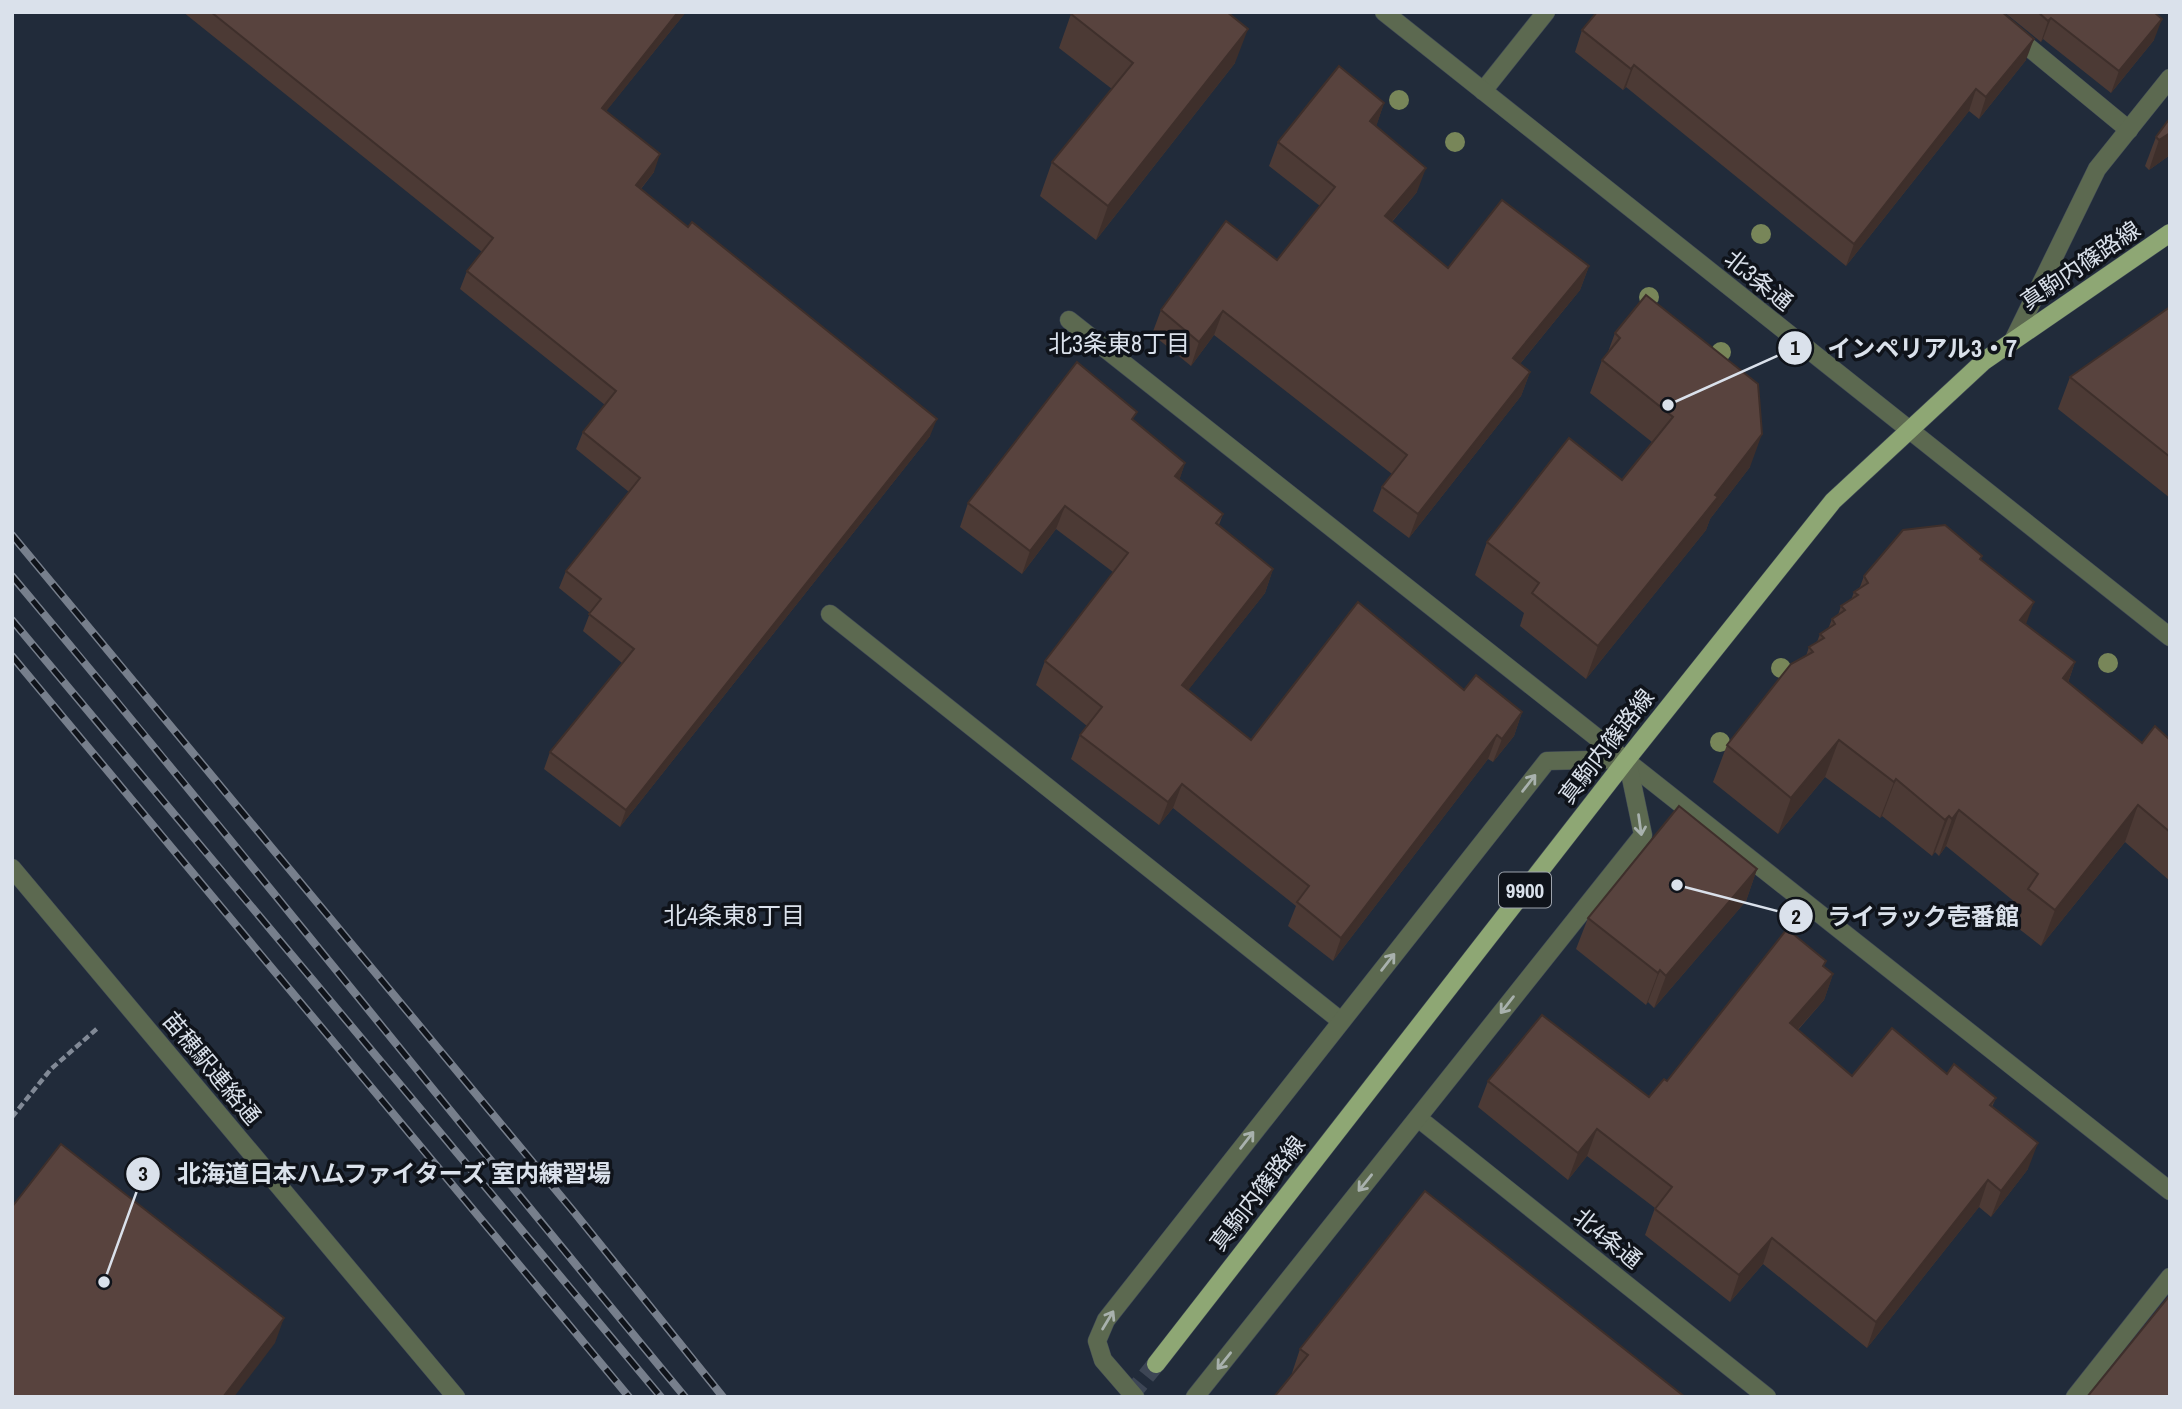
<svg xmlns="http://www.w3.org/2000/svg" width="2182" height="1409" font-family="'Archivo Narrow','Noto Sans JP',sans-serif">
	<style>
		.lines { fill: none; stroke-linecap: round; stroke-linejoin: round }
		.primary-tunnel { stroke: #3d4655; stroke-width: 18; stroke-dasharray: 18 9; stroke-linecap: butt }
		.minor-casing { stroke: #3f4856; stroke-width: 19 }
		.tertiary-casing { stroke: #3f4856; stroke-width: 19 }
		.primary-casing { stroke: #3f4856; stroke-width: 19 }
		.path { stroke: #818996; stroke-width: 4.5; stroke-dasharray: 7 3.5; stroke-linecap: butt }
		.minor { stroke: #5c6950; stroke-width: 18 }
		.tertiary { stroke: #5c6950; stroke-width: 18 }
		.primary { stroke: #8ea774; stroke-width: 18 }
		.rail-casing { stroke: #777f8c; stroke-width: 8 }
		.rail { stroke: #0f131a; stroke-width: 5; stroke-dasharray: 16; stroke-linecap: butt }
		.tree { fill: #788659 }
		.wall { fill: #4c3a35 }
		.shaded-wall { fill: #3e2f2b }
		.building { fill: #58433e; stroke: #3e2f2b; stroke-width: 2 }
		.oneway { stroke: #a8b1ad }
		.labels { text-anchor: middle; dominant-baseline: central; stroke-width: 7; stroke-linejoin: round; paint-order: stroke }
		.shield { fill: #0f131a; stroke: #9da3ac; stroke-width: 2 }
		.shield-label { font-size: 21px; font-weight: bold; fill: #dae1eb }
		.street-label { font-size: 23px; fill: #dae1eb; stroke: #0f131a }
		.neighbourhood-label { font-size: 24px; fill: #dae1eb; stroke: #0f131a }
		.leader { fill: none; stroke: #dae1eb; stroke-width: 2.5 }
		.callout-dot { fill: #dae1eb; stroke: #0f131a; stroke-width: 2.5 }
		.mark-label { font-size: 21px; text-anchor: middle; font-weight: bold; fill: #111 }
		.callout-label { font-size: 24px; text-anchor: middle; font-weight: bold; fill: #dae1eb; stroke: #0f131a; stroke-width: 7; stroke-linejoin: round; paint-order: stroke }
	</style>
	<rect width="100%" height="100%" fill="#212b3a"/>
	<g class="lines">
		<polyline class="primary-tunnel" points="1129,1397 1156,1364"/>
		<defs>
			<g id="minor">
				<polyline points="1986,12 2129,130"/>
				<polyline points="1483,91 1546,12"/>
				<polyline points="1069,320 2170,1191"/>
				<polyline points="2013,341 2097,169 2170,78"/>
				<polyline points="830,614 1341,1021"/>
				<polyline points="1418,1118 1767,1397"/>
				<polyline points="1135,1397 1103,1360 1097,1341 1106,1320 1547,761 1627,759"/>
				<polyline points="1195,1397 1643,835 1627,759"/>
				<polyline points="2075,1397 2170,1277"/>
			</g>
			<g id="tertiary">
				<polyline points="1384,12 2170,637"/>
				<polyline points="12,868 456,1397"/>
			</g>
			<polyline id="primary" points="1156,1364 1627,759 1833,501 1984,361 2170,233"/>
		</defs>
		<use href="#minor" class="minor-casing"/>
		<use href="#tertiary" class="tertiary-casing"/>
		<use href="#primary" class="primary-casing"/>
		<polyline class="path" points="12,1117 51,1069 99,1027"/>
		<use href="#minor" class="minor"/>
		<use href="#tertiary" class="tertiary"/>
		<use href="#primary" class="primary"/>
		<defs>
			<g id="rail">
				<polyline points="12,535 574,1212 723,1397"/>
				<path d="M 12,576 C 240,847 459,1125 685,1397"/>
				<polyline points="12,620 661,1397"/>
				<polyline points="12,656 629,1397"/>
			</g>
		</defs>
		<use href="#rail" class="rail-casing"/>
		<use href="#rail" class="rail"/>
	</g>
	<g class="tree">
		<circle cx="1399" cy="100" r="10"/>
		<circle cx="1455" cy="142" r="10"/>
		<circle cx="1761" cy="234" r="10"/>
		<circle cx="1649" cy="297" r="10"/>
		<circle cx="1721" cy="352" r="10"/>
		<circle cx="2108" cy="663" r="10"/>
		<circle cx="1781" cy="668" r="10"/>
		<circle cx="1720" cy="742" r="10"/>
	</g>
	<g class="wall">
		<polygon points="183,12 686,12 606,111 654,172 641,189 930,436 620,827 544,769 550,752 622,663 583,631 590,613 559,588 566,571 629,492 576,449 583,432 605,405 460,289 467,271 482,252"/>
		<polygon points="2004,12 2154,12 2154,40 2111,93 2043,39 2041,42"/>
		<polygon points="1071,14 1235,63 1096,240 1040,196 1052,162 1112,89 1059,48"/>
		<polygon points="1582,30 2026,60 1979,119 1969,111 1846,266 1626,87 1623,90 1575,52"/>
		<polygon points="1384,103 1376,126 1417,192 1392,222 1448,268 1589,266 1580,290 1520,364 1530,372 1521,396 1409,538 1373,511 1382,487 1392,474 1214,335 1191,366 1152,334 1161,310 1277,260 1320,206 1269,166 1278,142"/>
		<polygon points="2170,118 2170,155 2149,170 2145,166 2156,137"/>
		<polygon points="2170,307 2170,498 2058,409 2070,377"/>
		<polygon points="1615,333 1750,467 1710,519 1706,530 1586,679 1520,626 1524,613 1475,575 1487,542 1622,480 1652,442 1590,393 1602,360 1608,352"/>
		<polygon points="1134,421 1185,463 1179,480 1223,514 1219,525 1273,569 1265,593 1188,690 1251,740 1464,690 1522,712 1514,736 1493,762 1488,759 1333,961 1288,926 1296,906 1173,808 1159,825 1071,759 1080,735 1087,726 1036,685 1045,661 1113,572 1056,529 1022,574 960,527 968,503"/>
		<polygon points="1981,560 2026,625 2075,662 2068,683 2142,743 2170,740 2170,881 2125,842 2041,946 2014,925 2021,907 1946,846 1939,856 1935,852 1932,856 1882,816 1880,818 1825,777 1778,834 1713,782 1727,745 1806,656 1809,647 1817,642 1820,634 1828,629 1832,619 1838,615 1841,606 1851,600 1854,592 1860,587 1864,576"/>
		<polygon points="1757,869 1746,901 1654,1008 1648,1002 1646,1005 1576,949 1588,918"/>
		<polygon points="1824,966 1833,974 1824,1000 1798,1030 1852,1076 1947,1074 1996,1098 1992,1107 2028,1169 1991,1217 1979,1207 1867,1348 1763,1264 1730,1302 1645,1235 1655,1208 1587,1156 1568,1180 1478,1107 1488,1081 1649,1097 1667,1081"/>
		<polygon points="1300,1349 1685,1397 1293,1374 1292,1373"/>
	</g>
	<g class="shaded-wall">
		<polygon points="678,12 686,12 595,125 602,108"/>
		<polygon points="2051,18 2043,39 2041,42 2048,21"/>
		<polygon points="2162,19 2154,40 2111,93 2119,71"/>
		<polygon points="1248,29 1235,63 1096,240 1108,206"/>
		<polygon points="2034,39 2026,60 1979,119 1986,97"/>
		<polygon points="1634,65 1626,87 1623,90 1631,69"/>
		<polygon points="1976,89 1969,111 1846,266 1854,244"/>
		<polygon points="1384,103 1376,127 1370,121"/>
		<polygon points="2170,133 2170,155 2149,170 2159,140"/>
		<polygon points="660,154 654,172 630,202 636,185"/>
		<polygon points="1426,168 1417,192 1376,240 1385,216"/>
		<polygon points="1589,266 1580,290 1505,382 1513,358"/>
		<polygon points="1223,311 1214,335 1191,366 1199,342"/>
		<polygon points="1530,372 1521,396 1409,538 1418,514"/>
		<polygon points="937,419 930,436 620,827 626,810"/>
		<polygon points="1762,434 1750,467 1710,519 1706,530 1586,679 1598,646"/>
		<polygon points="1185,463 1177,487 1175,476"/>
		<polygon points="1065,506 1056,529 1022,574 1030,551"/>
		<polygon points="1273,569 1265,593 1174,708 1182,685"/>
		<polygon points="2034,602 2021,638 2020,620"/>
		<polygon points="2075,662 2062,699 2063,678"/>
		<polygon points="1522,712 1514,736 1493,762 1502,739"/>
		<polygon points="1497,735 1488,759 1333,961 1341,938"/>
		<polygon points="1839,740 1825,777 1778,834 1791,798"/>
		<polygon points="1896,779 1882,816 1880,818 1894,782"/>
		<polygon points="1182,784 1173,808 1159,825 1168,802"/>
		<polygon points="2138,805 2125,842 2041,946 2055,910"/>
		<polygon points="1959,810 1946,846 1939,856 1952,819"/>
		<polygon points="1949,816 1935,852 1932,856 1945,820"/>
		<polygon points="1757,869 1746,901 1654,1008 1666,976"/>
		<polygon points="1660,970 1648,1002 1646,1005 1658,973"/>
		<polygon points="1833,974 1824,1000 1780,1049 1790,1023"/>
		<polygon points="1597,1129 1587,1156 1568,1180 1578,1153"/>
		<polygon points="2038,1143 2028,1169 1991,1217 2001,1191"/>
		<polygon points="1988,1180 1979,1207 1867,1348 1876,1322"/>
		<polygon points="1772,1238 1763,1264 1730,1302 1739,1275"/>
		<polygon points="284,1318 275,1343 234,1397 223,1397"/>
	</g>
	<g class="building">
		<polygon points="211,12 678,12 602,108 660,154 636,185 688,227 692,222 937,419 626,810 550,752 634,649 589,614 601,599 566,571 640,478 583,432 616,391 467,271 493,238"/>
		<polygon points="1072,12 1227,12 1248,29 1108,206 1052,162 1133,63 1071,14"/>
		<polygon points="1597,12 2002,12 2034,39 1986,97 1976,89 1854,244 1634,65 1631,69 1582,30"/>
		<polygon points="2038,12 2154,12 2162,19 2119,71 2051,18 2048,21"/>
		<polygon points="1339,66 1384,103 1370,121 1426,168 1385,216 1448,268 1502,200 1589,266 1513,358 1530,372 1418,514 1382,487 1407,455 1223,311 1199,342 1161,310 1226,221 1277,260 1335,187 1278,142"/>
		<polygon points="2170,118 2170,133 2159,140 2156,137"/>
		<polygon points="1646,295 1758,384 1762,434 1715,495 1718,497 1598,646 1532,593 1539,583 1487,542 1569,438 1622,480 1673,417 1602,360 1620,338 1615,333"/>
		<polygon points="2170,307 2170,457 2070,377"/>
		<polygon points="1077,362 1137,412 1132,419 1185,463 1175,476 1223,514 1216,523 1273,569 1182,685 1251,740 1358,602 1464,690 1476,675 1522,712 1502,739 1497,735 1341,938 1297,902 1309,886 1182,784 1168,802 1080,735 1102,707 1045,661 1128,553 1065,506 1030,551 968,503"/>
		<polygon points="1945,525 1982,556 1980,559 2034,602 2020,620 2075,662 2063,678 2142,743 2155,726 2170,740 2170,832 2138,805 2055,910 2028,889 2038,874 1959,810 1952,819 1949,816 1945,820 1896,779 1894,782 1839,740 1791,798 1727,745 1791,664 1813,652 1809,647 1824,638 1820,634 1835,624 1832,619 1845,610 1841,606 1858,595 1854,592 1868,583 1864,576 1903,530"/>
		<polygon points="1679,806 1757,869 1666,976 1660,970 1658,973 1588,918"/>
		<polygon points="1787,929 1826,961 1823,966 1833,974 1790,1023 1852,1076 1892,1028 1947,1074 1954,1064 1996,1098 1990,1105 2038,1143 2001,1191 1988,1180 1876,1322 1772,1238 1739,1275 1655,1209 1672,1187 1597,1129 1578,1153 1488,1081 1542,1015 1649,1097 1664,1079 1667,1081"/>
		<polygon points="61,1144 284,1318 223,1397 12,1397 12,1207"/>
		<polygon points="1425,1191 1685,1397 1274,1397 1308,1355 1300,1349"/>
		<polygon points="2170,1295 2170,1397 2087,1397"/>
	</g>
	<defs><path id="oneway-shaft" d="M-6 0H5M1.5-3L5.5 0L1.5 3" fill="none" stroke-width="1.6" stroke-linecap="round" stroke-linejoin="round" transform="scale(1.75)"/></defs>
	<g class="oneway">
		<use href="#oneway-shaft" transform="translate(1529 783) rotate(-52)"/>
		<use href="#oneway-shaft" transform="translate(1640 825) rotate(82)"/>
		<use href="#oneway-shaft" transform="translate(1388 962) rotate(-52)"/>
		<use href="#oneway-shaft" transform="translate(1507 1005) rotate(128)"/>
		<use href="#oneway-shaft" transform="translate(1247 1140) rotate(-52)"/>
		<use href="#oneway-shaft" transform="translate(1365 1183) rotate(129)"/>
		<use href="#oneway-shaft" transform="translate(1108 1320) rotate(-59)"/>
		<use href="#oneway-shaft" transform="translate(1224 1361) rotate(129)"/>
	</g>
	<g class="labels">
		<rect class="shield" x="1499" y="872.5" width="52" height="35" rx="5"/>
		<g class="shield-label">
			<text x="1525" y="890">9900</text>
		</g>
		<g class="street-label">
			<text transform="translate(2080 265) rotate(-34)">真駒内篠路線</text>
			<text transform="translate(1759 280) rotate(39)">北3条通</text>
			<text transform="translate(1606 746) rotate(-52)">真駒内篠路線</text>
			<text transform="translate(212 1068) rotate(50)">苗穂駅連絡通</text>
			<text transform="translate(1257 1193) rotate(-52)">真駒内篠路線</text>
			<text transform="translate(1608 1238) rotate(39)">北4条通</text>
		</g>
		<g class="neighbourhood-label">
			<text x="1119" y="343">北3条東8丁目</text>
			<text x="734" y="915">北4条東8丁目</text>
		</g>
	</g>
	<path class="leader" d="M1668 405L1795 348M1677 885L1796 916M104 1282L143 1174"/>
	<g class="callout-dot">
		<circle cx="1668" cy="405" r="7"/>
		<circle cx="1677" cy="885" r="7"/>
		<circle cx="104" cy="1282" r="7"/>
		<circle cx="1795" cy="348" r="18"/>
		<circle cx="1796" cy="916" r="18"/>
		<circle cx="143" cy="1174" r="18"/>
	</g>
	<g class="mark-label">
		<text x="1795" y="355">1</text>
		<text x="1796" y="924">2</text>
		<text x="143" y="1181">3</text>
	</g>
	<g class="callout-label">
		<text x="1922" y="357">インペリアル3・7</text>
		<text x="1923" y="925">ライラック壱番館</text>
		<text x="394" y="1182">北海道日本ハムファイターズ 室内練習場</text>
	</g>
	<rect width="2182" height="1409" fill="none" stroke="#dae1eb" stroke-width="28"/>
</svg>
